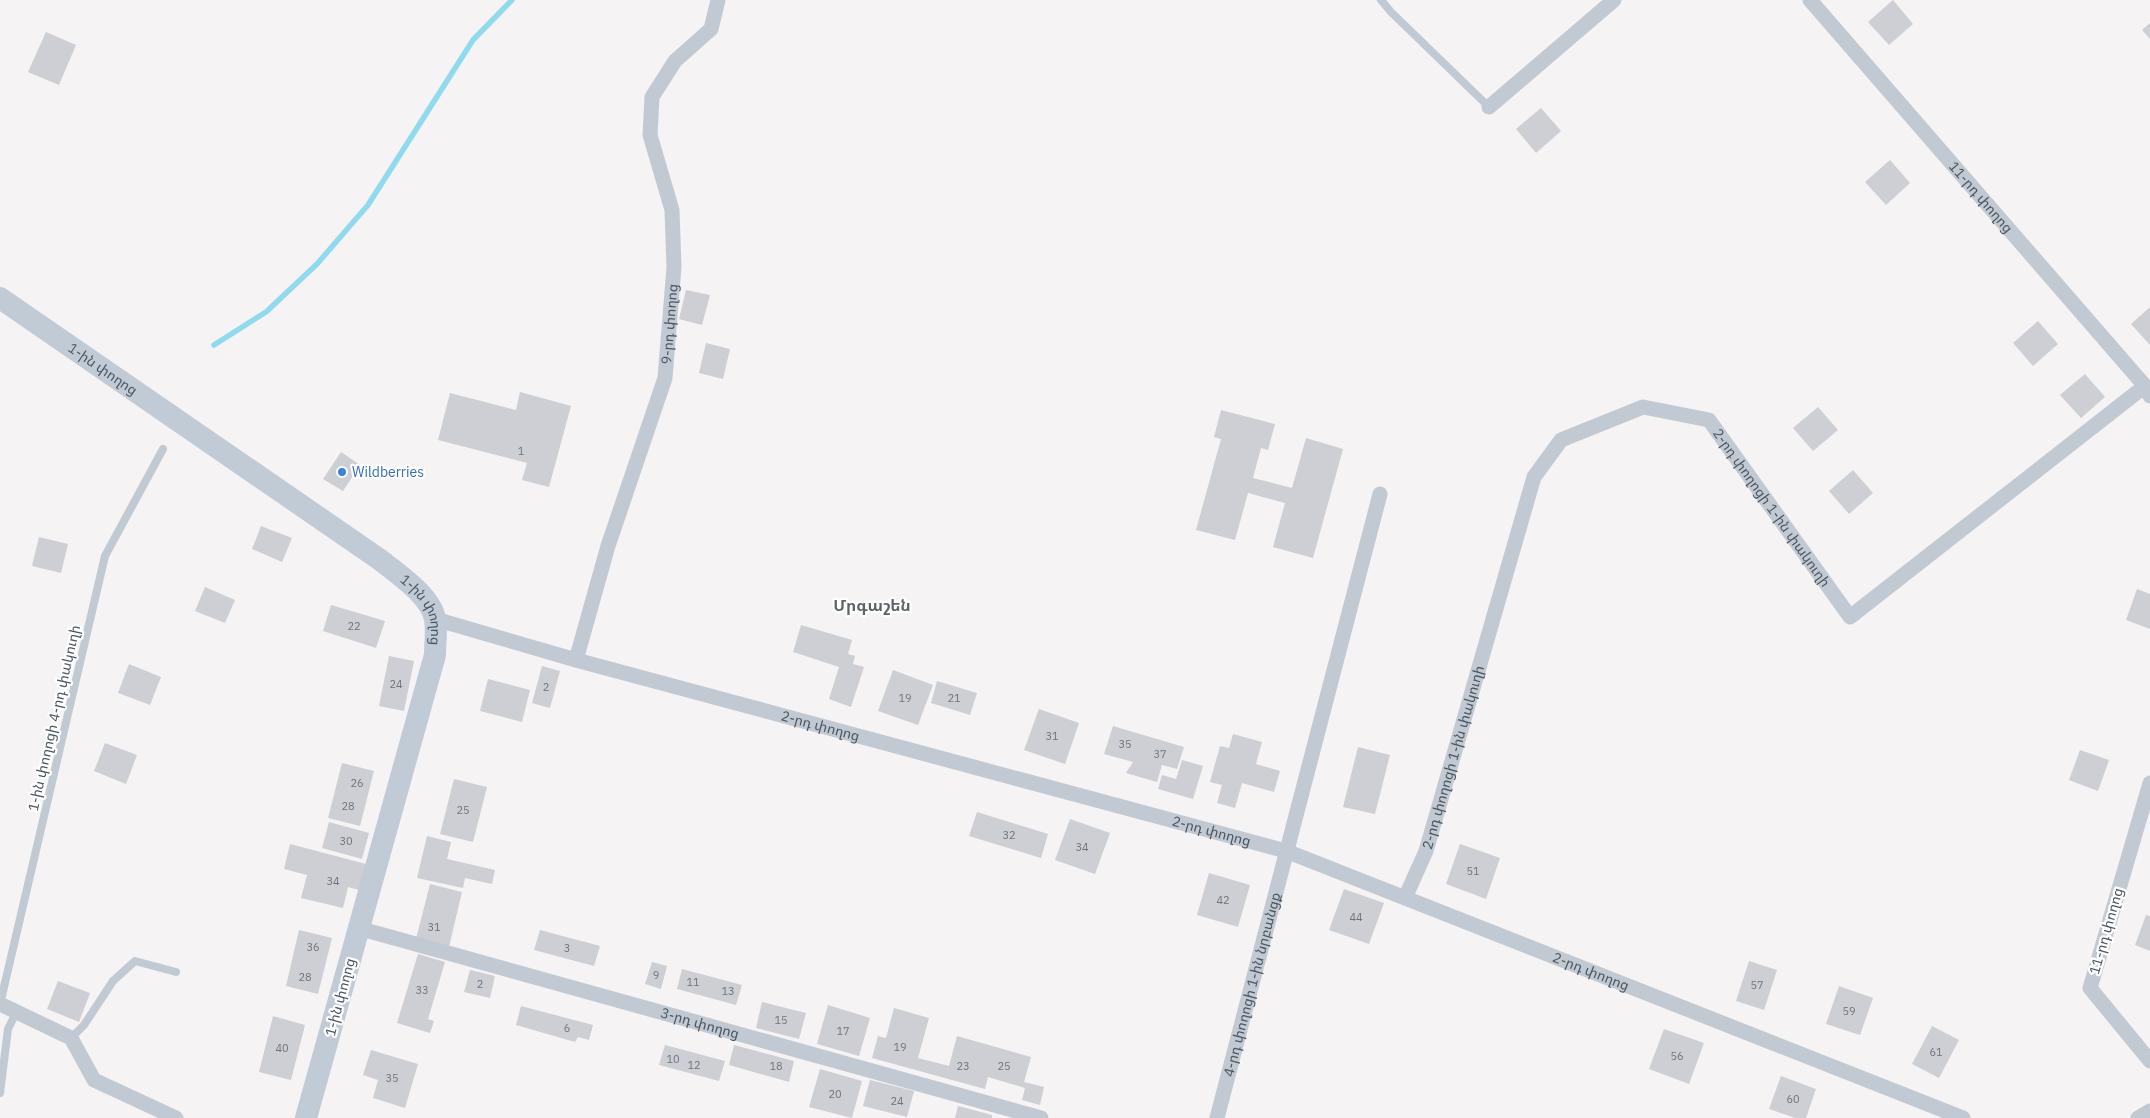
<svg xmlns="http://www.w3.org/2000/svg" width="2150" height="1118" font-family="'IBM Plex Sans','Noto Sans Armenian',sans-serif">
	<style>
		.lines { fill: none; stroke-linecap: round; stroke-linejoin: round }
		.stream { stroke: #90daee; stroke-width: 5.5 }
		.building { fill: #cdcfd5 }
		.lane { stroke: #c1cad2; stroke-width: 8 }
		.street { stroke: #c1cad2; stroke-width: 15 }
		.secondary { stroke: #c1cbd6; stroke-width: 22 }
		.shop-dot { fill: #3f7fe0; stroke: #fff; stroke-width: 2 }
		.labels { text-anchor: middle; dominant-baseline: central; stroke-width: 4.5; stroke-linejoin: round; paint-order: stroke }
		.number-label { font-size: 11px; fill: #6b747e }
		.street-label { font-size: 14px; fill: #4a5661; stroke: #fff }
		.shop-label { font-size: 14px; fill: #366cbe; stroke: #fff; text-anchor: start }
		.quarter-label { font-size: 16px; font-weight: bold; fill: #5f6368; stroke: #fff }
	</style>
	<rect width="100%" height="100%" fill="#f5f3f3"/>
	<g class="lines">
		<polyline class="stream" points="214,345 266,312 317,264 368,205 473,40 512,0"/>
	</g>
	<g class="building">
		<polygon points="1893,0 1913,24 1889,45 1868,22"/>
		<polygon points="2150,23 2150,39 2142,30"/>
		<polygon points="46,32 76,45 59,85 28,72"/>
		<polygon points="1541,108 1561,131 1536,153 1516,129"/>
		<polygon points="1890,160 1910,183 1886,205 1865,182"/>
		<polygon points="686,290 710,295 702,325 679,319"/>
		<polygon points="2150,307 2150,345 2131,324"/>
		<polygon points="2038,321 2058,344 2033,366 2013,343"/>
		<polygon points="706,343 730,349 723,379 699,373"/>
		<polygon points="2085,374 2105,397 2081,418 2060,395"/>
		<polygon points="520,392 571,406 549,487 522,480 527,463 438,440 450,393 516,410"/>
		<polygon points="1818,407 1838,430 1813,451 1793,428"/>
		<polygon points="1221,410 1275,424 1268,450 1261,448 1253,478 1292,488 1306,438 1343,449 1313,558 1273,547 1285,503 1248,493 1235,540 1196,530 1221,439 1214,437"/>
		<polygon points="341,452 360,465 343,491 323,479"/>
		<polygon points="1853,470 1873,493 1849,514 1829,491"/>
		<polygon points="261,526 292,538 282,562 252,549"/>
		<polygon points="39,537 68,544 61,573 32,566"/>
		<polygon points="205,587 235,600 225,623 195,611"/>
		<polygon points="2137,589 2150,594 2150,629 2126,620"/>
		<polygon points="331,605 385,621 376,648 323,631"/>
		<polygon points="801,625 852,640 848,654 855,656 853,664 864,667 851,707 829,699 839,667 793,652"/>
		<polygon points="389,656 414,661 404,711 379,706"/>
		<polygon points="129,664 161,677 150,705 118,693"/>
		<polygon points="542,666 560,671 550,708 532,703"/>
		<polygon points="893,670 933,685 918,725 878,711"/>
		<polygon points="488,679 530,690 522,722 480,711"/>
		<polygon points="937,681 977,693 970,715 931,703"/>
		<polygon points="1039,709 1079,723 1065,764 1024,750"/>
		<polygon points="1113,726 1184,747 1177,769 1162,765 1157,782 1126,773 1133,762 1104,754"/>
		<polygon points="1233,734 1262,742 1256,764 1280,771 1274,792 1242,783 1235,808 1217,803 1222,785 1210,782 1220,746 1229,748"/>
		<polygon points="105,743 137,755 126,784 94,771"/>
		<polygon points="1358,747 1390,755 1375,814 1343,807"/>
		<polygon points="2080,750 2109,760 2098,791 2069,780"/>
		<polygon points="1182,760 1203,766 1193,799 1158,789 1162,775 1176,779"/>
		<polygon points="342,763 374,771 360,826 328,818"/>
		<polygon points="454,779 487,787 473,842 440,834"/>
		<polygon points="977,812 1048,834 1041,858 969,836"/>
		<polygon points="1070,819 1110,833 1095,874 1055,860"/>
		<polygon points="329,822 369,833 362,859 322,848"/>
		<polygon points="427,836 451,842 447,859 495,870 492,884 465,878 463,888 417,878"/>
		<polygon points="290,844 366,864 359,890 348,887 343,908 301,898 307,875 284,869"/>
		<polygon points="1460,844 1500,858 1486,899 1446,884"/>
		<polygon points="1209,873 1250,885 1238,927 1197,915"/>
		<polygon points="430,884 462,892 449,947 416,939"/>
		<polygon points="1344,889 1384,903 1369,944 1329,930"/>
		<polygon points="2146,915 2150,916 2150,951 2135,945"/>
		<polygon points="299,930 332,938 318,994 286,986"/>
		<polygon points="540,930 600,946 594,966 534,950"/>
		<polygon points="418,954 445,962 428,1019 434,1021 430,1033 397,1023"/>
		<polygon points="1749,961 1777,970 1764,1010 1736,1001"/>
		<polygon points="652,962 667,966 661,989 645,984"/>
		<polygon points="682,969 742,985 736,1005 677,989"/>
		<polygon points="470,970 495,976 490,998 464,992"/>
		<polygon points="58,981 90,993 79,1022 47,1009"/>
		<polygon points="1839,986 1873,998 1860,1035 1826,1024"/>
		<polygon points="762,1002 806,1013 799,1039 756,1028"/>
		<polygon points="828,1005 870,1018 859,1056 817,1044"/>
		<polygon points="521,1006 593,1025 589,1040 578,1037 575,1042 516,1025"/>
		<polygon points="894,1008 929,1018 918,1058 949,1066 957,1036 1031,1057 1024,1082 1044,1087 1040,1105 1022,1100 1025,1088 988,1077 985,1089 872,1058 878,1036 886,1038"/>
		<polygon points="273,1016 305,1025 291,1080 259,1072"/>
		<polygon points="1932,1026 1959,1040 1939,1078 1912,1064"/>
		<polygon points="1664,1029 1704,1043 1689,1084 1649,1069"/>
		<polygon points="665,1045 725,1061 719,1081 659,1065"/>
		<polygon points="734,1045 794,1061 789,1082 729,1065"/>
		<polygon points="371,1050 418,1064 405,1108 373,1098 378,1080 363,1075"/>
		<polygon points="820,1069 862,1081 852,1118 809,1107"/>
		<polygon points="1781,1076 1816,1089 1806,1118 1795,1118 1769,1109"/>
		<polygon points="870,1080 914,1091 907,1117 863,1106"/>
		<polygon points="958,1106 992,1115 992,1118 955,1118"/>
	</g>
	<g class="lines">
		<g class="lane">
			<polyline points="1381,0 1391,12 1489,107"/>
			<polyline points="0,1004 105,556 163,449"/>
			<polyline points="71,1038 84,1025 113,981 135,961 176,972"/>
			<polyline points="0,1093 8,1029 17,1011"/>
		</g>
		<g class="street">
			<path id="s1" d="M 1810,0 L 2145,386 L 2150,396"/>
			<polyline points="1489,107 1614,0"/>
			<path id="s2" d="M 435,619 L 576,660 L 1286,851 L 1963,1118"/>
			<path id="s3" d="M 576,660 L 608,546 L 665,378 L 674,267 L 672,210 L 650,135 L 652,97 L 675,61 L 711,29 L 718,0"/>
			<polyline points="2150,783 2090,988 2150,1061"/>
			<path id="s4" d="M 1405,898 L 1426,851 L 1534,477 L 1561,440 L 1643,407 L 1709,420 L 1850,617 L 2145,386"/>
			<path id="s5" d="M 358,928 L 1041,1118"/>
			<polyline points="0,1004 71,1038 94,1080 176,1118"/>
			<path id="s6" d="M 1217,1118 L 1380,494"/>
			<polyline points="2138,1118 2150,1111"/>
		</g>
		<path class="secondary" id="s7" d="M 0,298 L 379,559 C 397,573 431,596 435,619 C 437,630 435,643 435,655 L 306,1118"/>
	</g>
	<circle class="shop-dot" cx="342" cy="472" r="5"/>
	<g class="labels">
		<g class="number-label">
			<text x="521" y="451">1</text>
			<text x="354" y="626">22</text>
			<text x="396" y="684">24</text>
			<text x="546" y="687">2</text>
			<text x="905" y="698">19</text>
			<text x="954" y="698">21</text>
			<text x="1052" y="736">31</text>
			<text x="1125" y="744">35</text>
			<text x="1160" y="754">37</text>
			<text x="357" y="783">26</text>
			<text x="348" y="806">28</text>
			<text x="463" y="810">25</text>
			<text x="1009" y="835">32</text>
			<text x="346" y="841">30</text>
			<text x="1082" y="847">34</text>
			<text x="1473" y="871">51</text>
			<text x="333" y="881">34</text>
			<text x="1223" y="900">42</text>
			<text x="1356" y="917">44</text>
			<text x="434" y="927">31</text>
			<text x="313" y="947">36</text>
			<text x="567" y="948">3</text>
			<text x="656" y="975">9</text>
			<text x="305" y="977">28</text>
			<text x="693" y="982">11</text>
			<text x="480" y="984">2</text>
			<text x="1757" y="985">57</text>
			<text x="422" y="990">33</text>
			<text x="728" y="991">13</text>
			<text x="1849" y="1011">59</text>
			<text x="781" y="1020">15</text>
			<text x="567" y="1028">6</text>
			<text x="843" y="1031">17</text>
			<text x="900" y="1047">19</text>
			<text x="282" y="1048">40</text>
			<text x="1936" y="1052">61</text>
			<text x="1677" y="1056">56</text>
			<text x="673" y="1059">10</text>
			<text x="694" y="1065">12</text>
			<text x="776" y="1066">18</text>
			<text x="963" y="1066">23</text>
			<text x="1004" y="1066">25</text>
			<text x="392" y="1078">35</text>
			<text x="835" y="1094">20</text>
			<text x="1793" y="1099">60</text>
			<text x="897" y="1101">24</text>
		</g>
		<g class="street-label">
			<text stroke="none"><textPath href="#s1" startOffset="261">11-րդ փողոց</textPath></text>
			<text stroke="none"><textPath href="#s3" startOffset="350">9-րդ փողոց</textPath></text>
			<text stroke="none"><textPath href="#s7" startOffset="125">1-ին փողոց</textPath></text>
			<text stroke="none"><textPath href="#s4" startOffset="750">2-րդ փողոցի 1-ին փակուղի</textPath></text>
			<text stroke="none"><textPath href="#s7" startOffset="530">1-ին փողոց</textPath></text>
			<text transform="translate(54 718) rotate(-77)">1-ին փողոցի 4-րդ փակուղի</text>
			<text stroke="none"><textPath href="#s2" startOffset="400">2-րդ փողոց</textPath></text>
			<text stroke="none"><textPath href="#s4" startOffset="149">2-րդ փողոցի 1-ին փակուղի</textPath></text>
			<text stroke="none"><textPath href="#s2" startOffset="805">2-րդ փողոց</textPath></text>
			<text transform="translate(2106 931) rotate(-74)">11-րդ փողոց</text>
			<text stroke="none"><textPath href="#s2" startOffset="1210">2-րդ փողոց</textPath></text>
			<text stroke="none"><textPath href="#s6" startOffset="138">4-րդ փողոցի 1-ին նրբանցք</textPath></text>
			<text transform="translate(340 997) rotate(-75)">1-ին փողոց</text>
			<text stroke="none"><textPath href="#s5" startOffset="355">3-րդ փողոց</textPath></text>
		</g>
		<g class="shop-label">
			<text x="352" y="472">Wildberries</text>
		</g>
		<g class="quarter-label">
			<text x="872" y="605">Մրգաշեն</text>
		</g>
	</g>
</svg>
